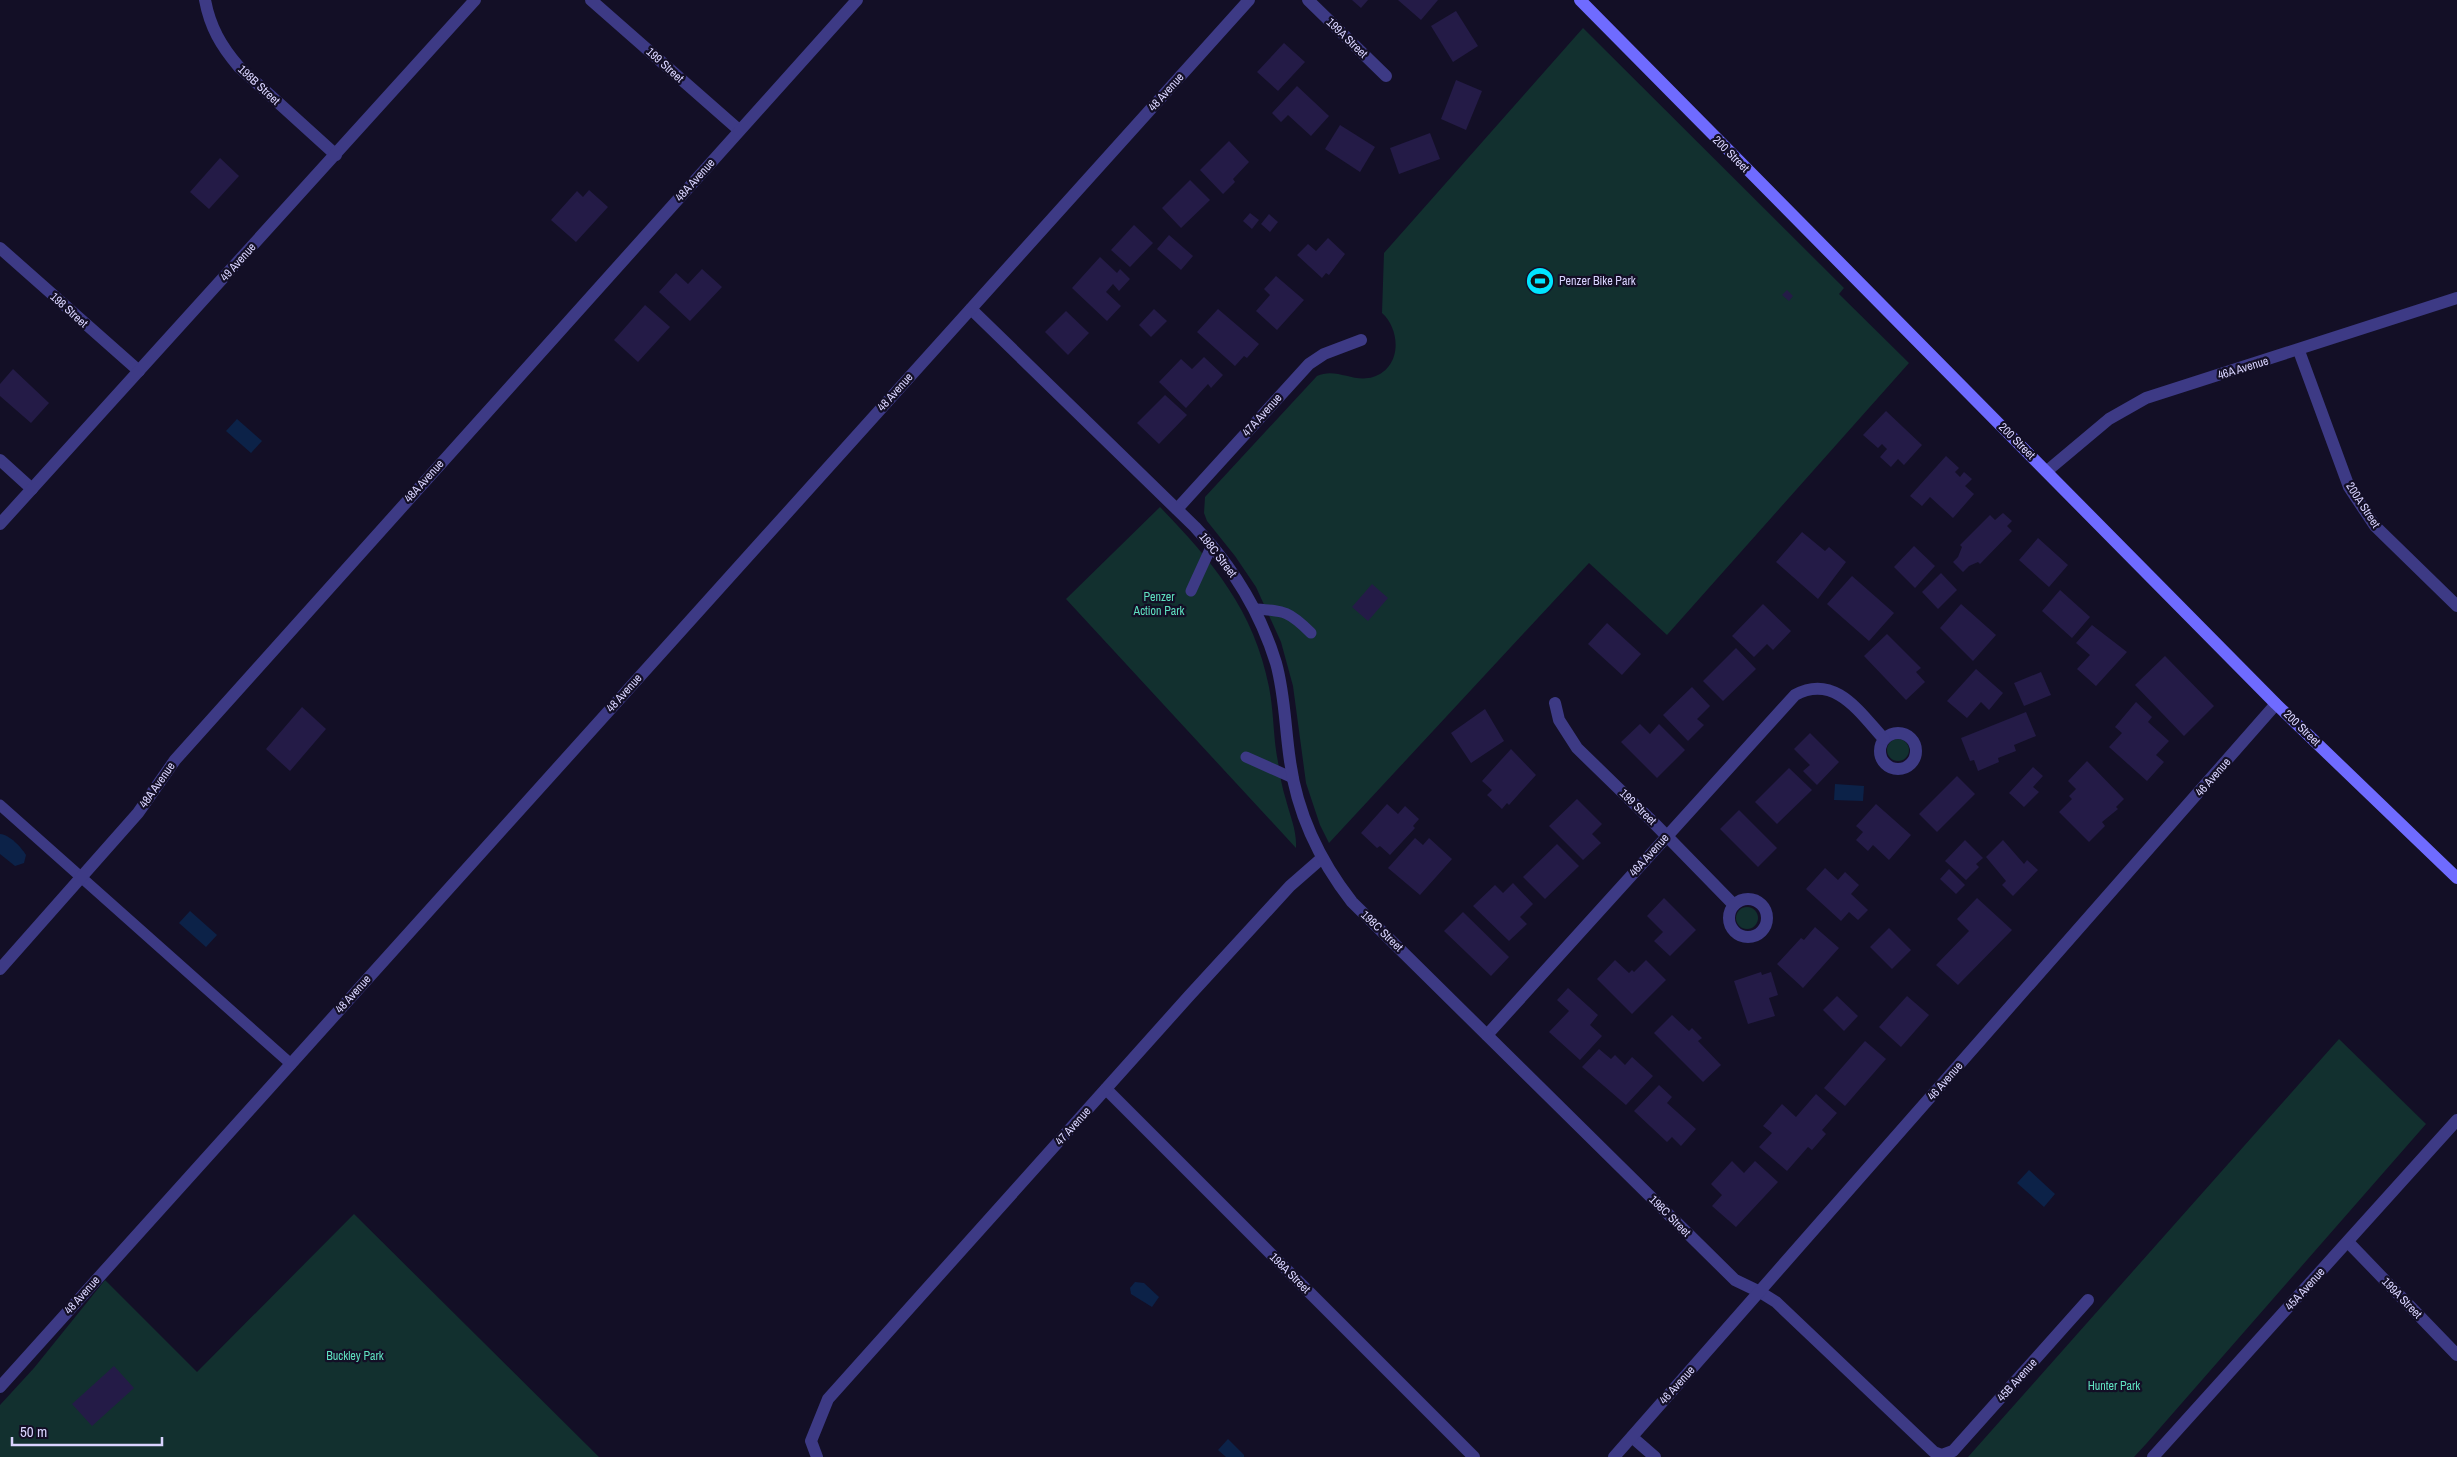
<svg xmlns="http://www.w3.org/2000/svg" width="2457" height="1457" font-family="'Archivo Narrow',sans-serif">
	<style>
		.green { fill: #12302f }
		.water { fill: #0c2248 }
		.building { fill: #241b47 }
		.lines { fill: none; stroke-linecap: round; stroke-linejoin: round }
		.service { stroke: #3d3a85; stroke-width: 11 }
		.minor { stroke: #3d3a85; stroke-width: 12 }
		.tertiary { stroke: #3d3a85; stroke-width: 12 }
		.secondary { stroke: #6f6bff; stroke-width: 12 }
		.labels { text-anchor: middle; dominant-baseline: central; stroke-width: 4.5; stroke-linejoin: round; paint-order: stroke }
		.street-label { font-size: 12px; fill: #d9d4ff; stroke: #130f26 }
		.poi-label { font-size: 12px; fill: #d9d4ff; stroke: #130f26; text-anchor: start }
		.park-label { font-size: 12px; fill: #5fe0c0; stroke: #130f26 }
	</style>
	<rect width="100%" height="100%" fill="#130f26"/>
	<g class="green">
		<path d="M 1583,28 L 1844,288 L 1839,294 L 1909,363 L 1667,635 L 1589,563 L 1329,843 L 1320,825 L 1306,783 L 1293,686 L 1281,642 L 1256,587 L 1235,556 L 1207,521 L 1204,513 L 1205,497 L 1317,376 C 1336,367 1353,383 1373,377 C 1402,368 1401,330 1382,313 L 1384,253 Z"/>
		<path d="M 1160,507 C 1212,561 1254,610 1269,687 C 1274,712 1273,737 1278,762 C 1280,775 1282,788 1286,800 C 1290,816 1297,831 1296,848 L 1066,599 Z"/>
		<circle cx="1898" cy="750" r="11"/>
		<circle cx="1747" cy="918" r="11"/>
		<polygon points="2339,1039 2426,1124 2146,1444 2134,1457 1968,1457"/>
		<polygon points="354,1214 599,1457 0,1457 0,1405 34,1368 105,1280 197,1372"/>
	</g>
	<g class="water">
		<polygon points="237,419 262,441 251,453 226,431"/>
		<polygon points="1835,784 1864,786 1863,801 1834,800"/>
		<path d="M 0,834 C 10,835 21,847 26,855 L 24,863 L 15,866 L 0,854 Z"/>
		<polygon points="190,911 217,935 206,947 179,923"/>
		<polygon points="2029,1170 2055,1194 2044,1207 2017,1183"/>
		<polygon points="1135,1282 1144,1283 1159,1297 1152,1307 1131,1294 1130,1288"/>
		<polygon points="1228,1439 1244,1455 1244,1457 1226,1457 1218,1450"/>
	</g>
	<g class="building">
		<polygon points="1352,0 1368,0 1361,8"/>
		<polygon points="1398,0 1438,0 1421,20"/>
		<polygon points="1456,11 1478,46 1453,62 1431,26"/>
		<polygon points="1284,43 1305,62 1278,91 1257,72"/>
		<polygon points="1456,80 1482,91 1466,130 1441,119"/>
		<polygon points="1297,86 1329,116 1311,136 1288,115 1281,122 1272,113"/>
		<polygon points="1340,125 1375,147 1360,172 1325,149"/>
		<polygon points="1430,133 1440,159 1399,174 1390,148"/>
		<polygon points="1229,141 1249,162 1233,179 1235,182 1223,194 1200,170"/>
		<polygon points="220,158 239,176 209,209 190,192"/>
		<polygon points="1190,180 1210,200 1181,228 1162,208"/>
		<polygon points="589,190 608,207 576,242 551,220 577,191 583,197"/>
		<polygon points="1250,213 1259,220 1252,229 1243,221"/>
		<polygon points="1269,214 1278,222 1270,232 1261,224"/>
		<polygon points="1134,225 1153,243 1130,267 1111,250"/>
		<polygon points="1169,235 1193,256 1181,270 1157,249"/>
		<polygon points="1328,238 1345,254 1329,275 1326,273 1322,278 1297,255 1308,244 1316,251"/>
		<polygon points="1100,257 1117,273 1120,269 1130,279 1119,291 1113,284 1106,292 1121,306 1107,321 1072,288"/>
		<polygon points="702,269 722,287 690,321 659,292 676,273 688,284"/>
		<polygon points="1276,276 1304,300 1277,330 1256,311 1270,295 1264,289"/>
		<polygon points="1787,290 1793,296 1789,301 1782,295"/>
		<polygon points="645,305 670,327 638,362 614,340"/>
		<polygon points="1154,309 1167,321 1151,337 1139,325"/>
		<polygon points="1218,309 1259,344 1247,358 1244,356 1235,366 1197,332"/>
		<polygon points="1066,311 1089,333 1068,355 1045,332"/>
		<polygon points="1204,357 1223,375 1211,388 1208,384 1186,408 1159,382 1181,359 1192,369"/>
		<polygon points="13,369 49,403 31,423 0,396 0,384"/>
		<polygon points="1165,395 1187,415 1159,444 1137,423"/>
		<polygon points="1886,411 1922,445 1904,465 1898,459 1891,467 1880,457 1887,449 1882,444 1878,448 1863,435"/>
		<polygon points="1946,456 1959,468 1955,472 1960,477 1964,472 1972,479 1965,486 1974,494 1953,518 1930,497 1922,506 1910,496"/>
		<polygon points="2003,513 2012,521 2007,526 2012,531 1980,564 1978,562 1969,566 1963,572 1953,562 1958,557 1962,547 1960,545 1990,515 1995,520"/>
		<polygon points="1802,532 1825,551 1829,547 1846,562 1818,599 1776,562"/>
		<polygon points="2038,538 2068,565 2049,587 2019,560"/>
		<polygon points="1914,546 1935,566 1915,588 1894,567"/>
		<polygon points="1941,573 1957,590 1938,609 1922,592"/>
		<polygon points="1852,576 1894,613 1869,641 1827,604"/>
		<polygon points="1372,584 1388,598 1368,621 1352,607"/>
		<polygon points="2060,590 2090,617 2072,638 2042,611"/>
		<polygon points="1763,604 1791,631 1773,650 1767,644 1754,657 1732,636"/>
		<polygon points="1961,604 1996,635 1973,661 1940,628"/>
		<polygon points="1607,623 1641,654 1622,675 1588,644"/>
		<polygon points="2092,625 2127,652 2096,686 2077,669 2090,655 2076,643"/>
		<polygon points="1887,634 1921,668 1916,672 1925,682 1906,700 1864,656"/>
		<polygon points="1736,648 1756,669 1723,701 1703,681"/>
		<polygon points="2165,656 2214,706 2184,736 2135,685"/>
		<polygon points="1976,669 2003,693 1989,710 1981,702 1967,718 1947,701"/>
		<polygon points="2041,672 2051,695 2024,706 2014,683"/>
		<polygon points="1692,687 1710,706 1697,719 1704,725 1688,741 1663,715"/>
		<polygon points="2136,702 2152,717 2148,722 2169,741 2156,755 2164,762 2147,781 2109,747 2122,733 2115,727"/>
		<polygon points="302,707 326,729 290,771 266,749"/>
		<polygon points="1485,709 1504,741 1471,763 1451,733"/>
		<polygon points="2026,712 2036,736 2014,745 2016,751 1998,758 1999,762 1978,771 1974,760 1970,761 1961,738"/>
		<polygon points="1640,724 1650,734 1659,724 1685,750 1657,778 1621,742"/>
		<polygon points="1810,733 1839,762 1817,785 1803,771 1810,765 1794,749"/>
		<polygon points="1511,749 1536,775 1509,805 1507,803 1502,809 1487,795 1492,790 1482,781"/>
		<polygon points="2087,761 2124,799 2116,807 2118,809 2102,822 2105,826 2089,842 2059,812 2072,799 2069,796 2076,789 2068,781"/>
		<polygon points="2033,767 2043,776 2033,787 2039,792 2024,807 2009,793"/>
		<polygon points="1789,768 1812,790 1777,824 1755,802"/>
		<polygon points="1957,776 1975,794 1937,832 1919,814"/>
		<polygon points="1577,799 1602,824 1592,834 1601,843 1583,860 1549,826"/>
		<polygon points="1387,804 1398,814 1405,806 1419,819 1413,826 1415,828 1390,855 1380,846 1377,848 1361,833"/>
		<polygon points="1876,804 1911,835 1889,860 1873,845 1868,851 1856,840 1863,832 1856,826"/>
		<polygon points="1739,810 1777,848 1758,867 1720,829"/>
		<polygon points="1415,838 1423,845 1429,838 1452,859 1420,895 1388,868"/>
		<polygon points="1965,840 1983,858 1976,864 1979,867 1966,880 1945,861"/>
		<polygon points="2003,840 2024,864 2027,860 2038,870 2013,896 2002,885 2006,881 1986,857"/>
		<polygon points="1557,844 1579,866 1545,899 1523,877"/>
		<polygon points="1825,868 1838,880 1845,872 1859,885 1851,894 1868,910 1858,920 1849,912 1841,921 1806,889"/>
		<polygon points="1949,869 1965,885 1956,894 1940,879"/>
		<polygon points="1513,883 1533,904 1520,917 1527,924 1509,941 1473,906 1495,885 1503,893"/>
		<polygon points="1664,898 1696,930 1670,956 1654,941 1663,932 1647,916"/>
		<polygon points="1977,898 2012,930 1958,985 1936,965 1969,931 1957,919"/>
		<polygon points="1463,912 1509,957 1491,976 1444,931"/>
		<polygon points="1815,927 1839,948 1803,988 1777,964 1801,938 1804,940"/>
		<polygon points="1889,928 1911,950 1892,969 1870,947"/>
		<polygon points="1615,960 1629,973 1632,970 1634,972 1646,960 1666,980 1632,1014 1597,979"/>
		<polygon points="1761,972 1762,975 1771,972 1778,995 1769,998 1775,1016 1748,1024 1734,981"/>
		<polygon points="1568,988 1598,1015 1590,1025 1602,1036 1580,1060 1549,1032 1569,1011 1557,1000"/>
		<polygon points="1837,996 1858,1016 1844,1031 1823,1010"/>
		<polygon points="1907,996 1929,1015 1901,1047 1879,1027"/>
		<polygon points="1672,1015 1689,1031 1692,1028 1702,1038 1698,1041 1721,1065 1703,1082 1654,1033"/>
		<polygon points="1865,1041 1886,1059 1845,1106 1824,1088"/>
		<polygon points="1599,1049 1611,1059 1615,1055 1625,1065 1632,1057 1653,1076 1626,1105 1582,1067"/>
		<polygon points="1659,1085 1672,1097 1667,1103 1696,1129 1681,1146 1672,1137 1667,1142 1634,1111"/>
		<polygon points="1816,1094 1837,1113 1822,1130 1826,1134 1812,1150 1808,1147 1787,1171 1759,1147 1772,1133 1763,1126 1782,1104 1796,1117"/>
		<polygon points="1732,1161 1744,1173 1755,1161 1778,1182 1736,1227 1712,1206 1722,1195 1711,1184"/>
		<polygon points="114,1366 134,1388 92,1426 72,1404"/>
	</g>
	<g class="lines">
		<g class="service">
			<polyline points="1191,591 1212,545"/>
			<path d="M 1255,609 C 1285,611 1289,611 1311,633"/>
			<polyline points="1246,757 1293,778"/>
			<polyline points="0,805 291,1064"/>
		</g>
		<g class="minor">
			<path d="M 205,0 C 210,27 221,46 239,67 L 336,155"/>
			<polyline points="591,0 739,130"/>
			<polyline points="1308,0 1386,76"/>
			<polyline points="0,248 139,371"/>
			<polyline points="2299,351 2349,487 2375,526 2457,606"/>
			<polyline points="0,460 32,489"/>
			<polyline points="2047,471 2109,419 2146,398 2457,298"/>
			<polyline points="1177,509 1309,364 1324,354 1361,340"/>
			<polyline points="1555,703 1559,720 1577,748 1653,822 1734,905"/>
			<circle cx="1898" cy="751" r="18"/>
			<circle cx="1748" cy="918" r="19"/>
			<polyline points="0,969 138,813 175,760 857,0"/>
			<path d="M 1487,1035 L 1795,695 C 1835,673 1860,713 1884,739"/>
			<polyline points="1106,1089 1474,1457"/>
			<polyline points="2348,1242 2457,1355"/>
			<polyline points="1760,1292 1776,1302 1934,1452 1942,1455 1953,1451 2088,1300"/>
			<polyline points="1632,1437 1655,1457"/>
			<polyline points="817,1457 811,1441 828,1399 1189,996 1290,886 1322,858"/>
			<polyline points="2153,1457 2457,1120"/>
		</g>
		<g class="tertiary">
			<path d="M 971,309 L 1195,527 C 1232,566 1260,611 1276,663 C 1285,695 1285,728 1290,761 C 1297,813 1320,861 1352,902 L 1735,1280 L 1760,1292"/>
			<polyline points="0,524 475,0"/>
			<polyline points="0,1387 1249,0"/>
			<polyline points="1614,1457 2276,704"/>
		</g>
		<polyline class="secondary" points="1580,0 2276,704 2457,878"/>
	</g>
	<defs>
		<symbol id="stadium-disc" viewBox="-11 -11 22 22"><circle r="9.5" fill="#00e5ff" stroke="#130f26"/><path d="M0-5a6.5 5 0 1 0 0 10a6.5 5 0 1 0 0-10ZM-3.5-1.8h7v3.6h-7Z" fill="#111"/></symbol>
	</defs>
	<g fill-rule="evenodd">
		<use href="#stadium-disc" x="1524" y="265" width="32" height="32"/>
	</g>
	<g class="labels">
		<g class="street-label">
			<text transform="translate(1347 38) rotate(44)">199A Street</text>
			<text transform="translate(665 65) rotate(42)">199 Street</text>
			<text transform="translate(259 85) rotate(43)">198B Street</text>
			<text transform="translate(1166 92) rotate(-48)">48 Avenue</text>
			<text transform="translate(1731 154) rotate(45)">200 Street</text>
			<text transform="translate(695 180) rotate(-48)">48A Avenue</text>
			<text transform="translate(238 262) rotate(-48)">49 Avenue</text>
			<text transform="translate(69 310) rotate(42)">198 Street</text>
			<text transform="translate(2243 368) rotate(-17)">46A Avenue</text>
			<text transform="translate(895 392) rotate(-48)">48 Avenue</text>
			<text transform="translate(1262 415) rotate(-48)">47A Avenue</text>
			<text transform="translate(2017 441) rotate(45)">200 Street</text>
			<text transform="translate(424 481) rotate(-48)">48A Avenue</text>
			<text transform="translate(2363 505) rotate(57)">200A Street</text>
			<text transform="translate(1218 555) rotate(52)">198C Street</text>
			<text transform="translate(624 693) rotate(-48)">48 Avenue</text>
			<text transform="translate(2302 728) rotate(44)">200 Street</text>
			<text transform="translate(2213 777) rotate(-49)">46 Avenue</text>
			<text transform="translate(157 785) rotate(-55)">48A Avenue</text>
			<text transform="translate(1638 807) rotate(44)">199 Street</text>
			<text transform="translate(1649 855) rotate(-48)">46A Avenue</text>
			<text transform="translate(1382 931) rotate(44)">198C Street</text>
			<text transform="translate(353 994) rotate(-48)">48 Avenue</text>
			<text transform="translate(1945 1081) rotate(-49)">46 Avenue</text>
			<text transform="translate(1073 1126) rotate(-48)">47 Avenue</text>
			<text transform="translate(1670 1216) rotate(45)">198C Street</text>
			<text transform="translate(1290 1273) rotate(45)">198A Street</text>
			<text transform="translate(2305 1289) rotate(-48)">45A Avenue</text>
			<text transform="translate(82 1295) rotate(-48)">48 Avenue</text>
			<text transform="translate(2402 1298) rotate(46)">199A Street</text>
			<text transform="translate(2017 1380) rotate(-48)">45B Avenue</text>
			<text transform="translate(1677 1385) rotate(-48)">46 Avenue</text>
		</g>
		<g class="poi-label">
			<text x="1559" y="281">Penzer Bike Park</text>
		</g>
		<g class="park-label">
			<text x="1159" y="597">Penzer<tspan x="1159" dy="14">Action Park</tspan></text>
			<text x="355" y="1356">Buckley Park</text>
			<text x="2114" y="1386">Hunter Park</text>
		</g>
	</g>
	<path d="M12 1437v8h150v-8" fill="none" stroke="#d9d4ff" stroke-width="2.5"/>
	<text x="20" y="1437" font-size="15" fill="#d9d4ff" stroke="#130f26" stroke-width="4" paint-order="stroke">50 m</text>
</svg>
